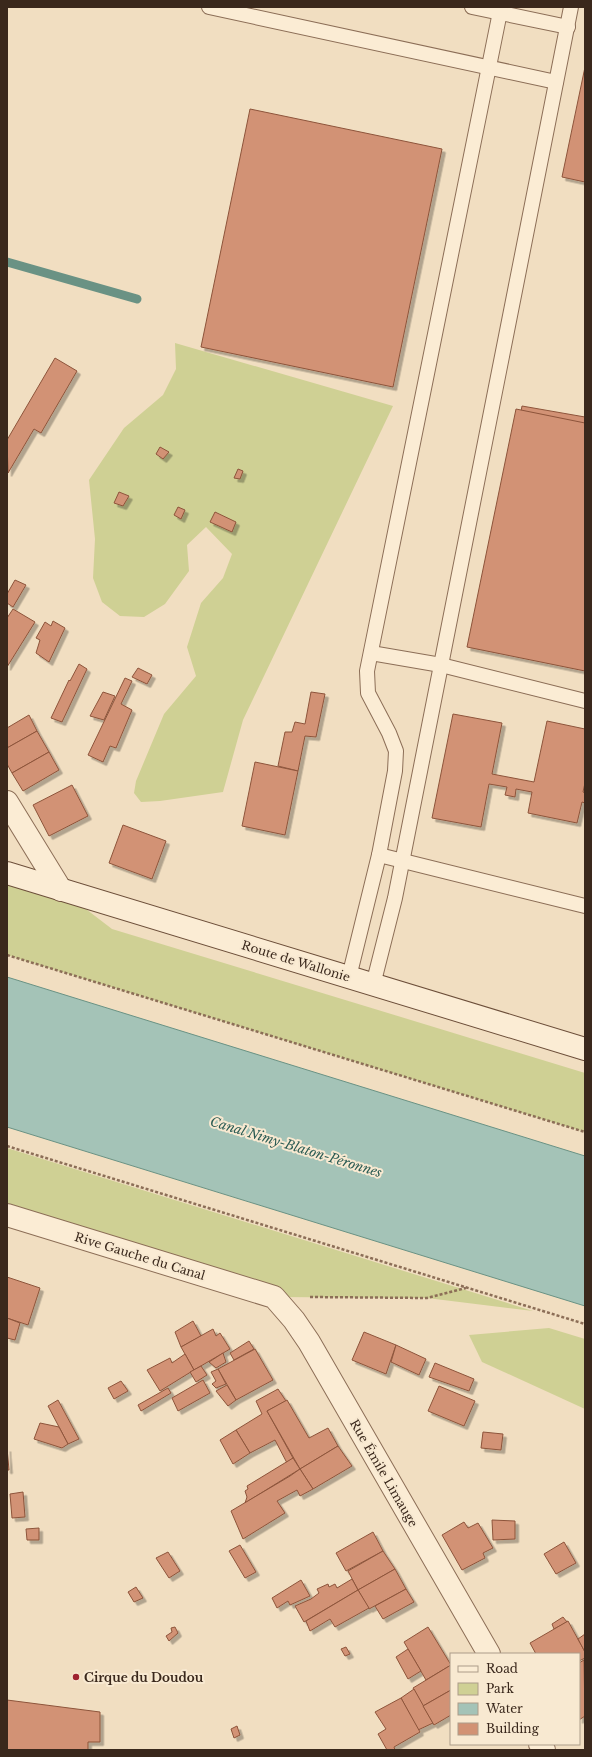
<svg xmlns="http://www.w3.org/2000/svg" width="592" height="1757" font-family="'Libre Baskerville',serif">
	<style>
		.green { fill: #cfd094 }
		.water { fill: #a4c3b7; stroke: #6a9284 }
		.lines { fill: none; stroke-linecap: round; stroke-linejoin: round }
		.stream { stroke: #6a9284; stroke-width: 9 }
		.building { fill: #d29274; stroke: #8d543b; filter: url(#shadow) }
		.lane-casing { stroke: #8c6e57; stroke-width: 16 }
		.street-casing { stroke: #8c6e57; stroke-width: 24 }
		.secondary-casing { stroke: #6d4f3a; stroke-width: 24 }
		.path { stroke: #8c6e57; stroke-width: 2.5; stroke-dasharray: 3 2; stroke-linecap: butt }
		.lane { stroke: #fbecd4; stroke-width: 14 }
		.street { stroke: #fbecd4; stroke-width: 22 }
		.secondary { stroke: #fbecd4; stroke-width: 22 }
		.poi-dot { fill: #9f222f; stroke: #f8e9d1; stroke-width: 1.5 }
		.labels { text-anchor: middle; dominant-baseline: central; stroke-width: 4; stroke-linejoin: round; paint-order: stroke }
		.street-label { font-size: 12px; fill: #3a281c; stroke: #f8e9d1 }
		.poi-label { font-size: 12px; font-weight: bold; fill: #3a281c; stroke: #f8e9d1; text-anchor: start }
		.water-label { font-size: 13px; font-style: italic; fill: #2a5b53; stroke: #f8e9d1 }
	</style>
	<defs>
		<filter id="shadow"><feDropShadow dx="3.5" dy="3.5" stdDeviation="0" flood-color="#0004"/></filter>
	</defs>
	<rect width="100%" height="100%" fill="#f1dec1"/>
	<g class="green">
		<polygon points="175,343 393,406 243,720 223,792 160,801 141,802 134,793 136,781 164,714 196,676 187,647 201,603 223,578 232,554 206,527 187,545 189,571 165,604 144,617 120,616 102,602 93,578 95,539 89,480 124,428 163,395 176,369"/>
		<polygon points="7,873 61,890 112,929 585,1073 585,1132 7,955"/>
		<polygon points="7,1148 533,1311 427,1298 274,1297 7,1215"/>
		<polygon points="549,1328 585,1339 585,1409 482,1362 469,1335"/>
	</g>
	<polygon class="water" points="7,977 585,1156 585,1306 7,1127"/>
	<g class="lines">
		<polyline class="stream" points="7,262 137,299"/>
	</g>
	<g class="building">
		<polygon points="585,67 585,182 562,177"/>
		<polygon points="250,109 442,149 393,387 201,347"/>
		<polygon points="55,358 77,371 41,433 34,429 8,473 7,440"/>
		<polygon points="522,406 585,417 585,662 478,642"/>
		<polygon points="516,409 585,423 585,671 467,647"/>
		<polygon points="160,447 169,452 163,459 156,454"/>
		<polygon points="238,469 243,471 240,479 234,478"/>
		<polygon points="119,492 129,496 123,506 114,503"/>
		<polygon points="178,507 185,510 181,519 174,515"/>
		<polygon points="215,512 236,522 232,532 210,522"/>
		<polygon points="15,580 26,585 13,607 7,603 7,594"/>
		<polygon points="13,609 35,622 7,667 7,618"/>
		<polygon points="53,621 65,628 49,662 36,653 40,640 36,638 45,622 51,626"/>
		<polygon points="79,664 87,669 62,722 51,718 69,680 70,681"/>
		<polygon points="138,668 152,675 147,684 132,677"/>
		<polygon points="125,678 132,681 121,704 132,710 116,748 110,746 103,762 88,755"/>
		<polygon points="103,692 115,696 104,720 90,716"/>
		<polygon points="311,692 325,694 316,737 305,736 298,771 278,766 285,732 292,732 295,722 305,724"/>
		<polygon points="453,714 502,723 492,774 534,782 547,721 585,729 585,783 583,792 585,793 585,803 582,802 577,823 528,813 532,792 516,789 515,797 505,795 507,787 489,784 481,827 432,818"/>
		<polygon points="29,715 37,731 7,748 7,728"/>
		<polygon points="37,731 49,752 12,773 7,764 7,748"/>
		<polygon points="49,752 59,770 23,791 12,773"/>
		<polygon points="255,762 298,771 285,835 242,826"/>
		<polygon points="72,785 88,816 49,836 33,805"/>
		<polygon points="123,825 166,841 152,879 109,863"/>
		<polygon points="7,1277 40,1288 28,1325 7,1318"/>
		<polygon points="7,1318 20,1323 15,1340 7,1338"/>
		<polygon points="193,1321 201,1336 181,1347 175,1332"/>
		<polygon points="213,1329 216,1336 220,1333 230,1349 194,1370 181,1347"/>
		<polygon points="364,1332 396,1345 386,1374 352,1360"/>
		<polygon points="249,1341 254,1349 234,1360 230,1353"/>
		<polygon points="396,1345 426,1359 419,1375 391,1362"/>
		<polygon points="255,1349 273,1380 236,1400 218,1369"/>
		<polygon points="223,1353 226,1362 216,1368 209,1362"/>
		<polygon points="185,1354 194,1370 160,1391 147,1370 170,1358 172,1363"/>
		<polygon points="435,1363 474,1379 469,1391 429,1377"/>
		<polygon points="201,1366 207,1375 196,1382 190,1372"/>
		<polygon points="218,1369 226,1384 216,1388 212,1384 216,1381 211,1372"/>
		<polygon points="203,1380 210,1393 178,1411 172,1398"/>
		<polygon points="121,1381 128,1391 114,1399 108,1388"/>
		<polygon points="227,1385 236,1400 228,1406 216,1391"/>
		<polygon points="439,1386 475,1401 464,1426 428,1411"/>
		<polygon points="168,1388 171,1393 141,1411 138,1405"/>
		<polygon points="278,1389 286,1401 267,1411 293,1458 287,1463 275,1440 250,1453 236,1430 262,1414 256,1401"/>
		<polygon points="58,1400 79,1439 68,1444 48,1406"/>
		<polygon points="287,1400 309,1438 328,1428 338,1446 300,1469 267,1411"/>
		<polygon points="40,1423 59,1427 68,1444 62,1448 34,1439"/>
		<polygon points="236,1430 250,1453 233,1464 220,1440"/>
		<polygon points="483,1432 503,1434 501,1450 481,1448"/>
		<polygon points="338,1446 352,1466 313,1489 300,1469"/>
		<polygon points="7,1448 9,1470 7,1470"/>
		<polygon points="293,1458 300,1469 245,1503 247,1497 245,1491 248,1489 247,1486"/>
		<polygon points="300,1469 313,1489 300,1496 297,1490 277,1501 285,1513 243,1539 231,1511 290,1476"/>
		<polygon points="23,1492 25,1517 12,1518 10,1494"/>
		<polygon points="492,1520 515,1521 515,1539 493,1540"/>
		<polygon points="464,1522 468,1528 478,1523 493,1548 483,1553 485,1558 462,1570 442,1535"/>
		<polygon points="39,1528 39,1540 27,1540 26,1529"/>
		<polygon points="373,1532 383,1551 346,1571 336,1553"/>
		<polygon points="564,1542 576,1563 556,1574 544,1554"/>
		<polygon points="240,1545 256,1572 245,1578 229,1551"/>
		<polygon points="383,1551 395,1569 358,1590 348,1571"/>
		<polygon points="168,1552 180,1571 169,1578 156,1558"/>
		<polygon points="395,1569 406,1589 369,1609 358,1590"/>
		<polygon points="352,1579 358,1590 304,1622 295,1606 311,1599 319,1593 317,1589 328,1584 329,1587 335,1584 337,1588"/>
		<polygon points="301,1580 310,1596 290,1605 288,1601 277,1608 272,1598"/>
		<polygon points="136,1587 143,1598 134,1602 128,1592"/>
		<polygon points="406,1589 414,1602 383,1619 375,1606"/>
		<polygon points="358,1590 369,1608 335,1627 330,1619 310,1631 306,1621"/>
		<polygon points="563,1617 567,1622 554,1629 552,1624"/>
		<polygon points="568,1621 585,1652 585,1658 579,1661 579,1654 536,1654 530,1643"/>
		<polygon points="175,1627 178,1633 169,1641 166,1636 172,1632 171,1628"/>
		<polygon points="428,1627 451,1665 426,1680 404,1642"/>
		<polygon points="585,1634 585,1652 578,1639"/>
		<polygon points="346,1647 350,1654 345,1656 341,1649"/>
		<polygon points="408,1649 421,1671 408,1679 396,1657"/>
		<polygon points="584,1660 585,1716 579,1720 579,1663"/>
		<polygon points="451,1665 451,1690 423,1706 413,1688"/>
		<polygon points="414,1689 433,1723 418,1730 401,1698"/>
		<polygon points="451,1690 451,1715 434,1725 423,1706"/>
		<polygon points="401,1698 420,1732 394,1747 395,1750 387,1750 378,1734 386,1729 375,1712"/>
		<polygon points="7,1700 100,1712 100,1742 88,1742 88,1750 7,1750"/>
		<polygon points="237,1726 240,1735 234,1738 231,1729"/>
	</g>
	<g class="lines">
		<defs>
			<g id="lane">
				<polyline points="209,7 556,82"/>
				<polyline points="472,7 568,27"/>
				<polyline points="371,653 441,665 585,701"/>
				<polyline points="379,855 585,906"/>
				<polyline points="349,977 379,855 395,771 396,751 389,733 368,693 367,671 501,7"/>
				<polyline points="373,985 395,898 571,7"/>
			</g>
			<g id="street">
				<polyline points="7,802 61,890"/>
				<polyline points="7,1215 274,1297 294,1320 309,1342 489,1654"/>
				<polyline points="540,1744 544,1750"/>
			</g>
			<polyline id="secondary" points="7,873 585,1049"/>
		</defs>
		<use href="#lane" class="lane-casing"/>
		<use href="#street" class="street-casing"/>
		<use href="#secondary" class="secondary-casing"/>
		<g class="path">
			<polyline points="7,955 585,1132"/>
			<polyline points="7,1146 585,1324"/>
			<polyline points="310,1297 427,1298 466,1288"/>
		</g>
		<use href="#lane" class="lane"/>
		<use href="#street" class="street"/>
		<use href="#secondary" class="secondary"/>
	</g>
	<circle class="poi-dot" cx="76" cy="1677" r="4"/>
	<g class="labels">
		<g class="street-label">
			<text transform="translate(296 961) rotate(17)">Route de Wallonie</text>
			<text transform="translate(140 1256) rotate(17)">Rive Gauche du Canal</text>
			<text transform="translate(384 1473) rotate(60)">Rue Émile Limauge</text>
		</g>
		<g class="poi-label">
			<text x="84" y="1677">Cirque du Doudou</text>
		</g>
		<g class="water-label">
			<text transform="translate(296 1147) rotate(17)">Canal Nimy-Blaton-Péronnes</text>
		</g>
	</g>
	<rect width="592" height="1757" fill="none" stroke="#3a281c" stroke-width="16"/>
	<rect x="450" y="1653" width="130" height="92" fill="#f8e9d1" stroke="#ac9c89"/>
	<rect x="458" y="1666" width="20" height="6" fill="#fbecd4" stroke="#ac9c89"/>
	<text x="486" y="1673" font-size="12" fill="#3a281c">Road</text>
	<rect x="458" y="1683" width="20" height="12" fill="#cfd094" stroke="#ac9c89"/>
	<text x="486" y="1693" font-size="12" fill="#3a281c">Park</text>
	<rect x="458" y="1703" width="20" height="12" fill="#a4c3b7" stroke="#ac9c89"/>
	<text x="486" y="1713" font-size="12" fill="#3a281c">Water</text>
	<rect x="458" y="1723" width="20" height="12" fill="#d29274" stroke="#ac9c89"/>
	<text x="486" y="1733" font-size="12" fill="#3a281c">Building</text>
</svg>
